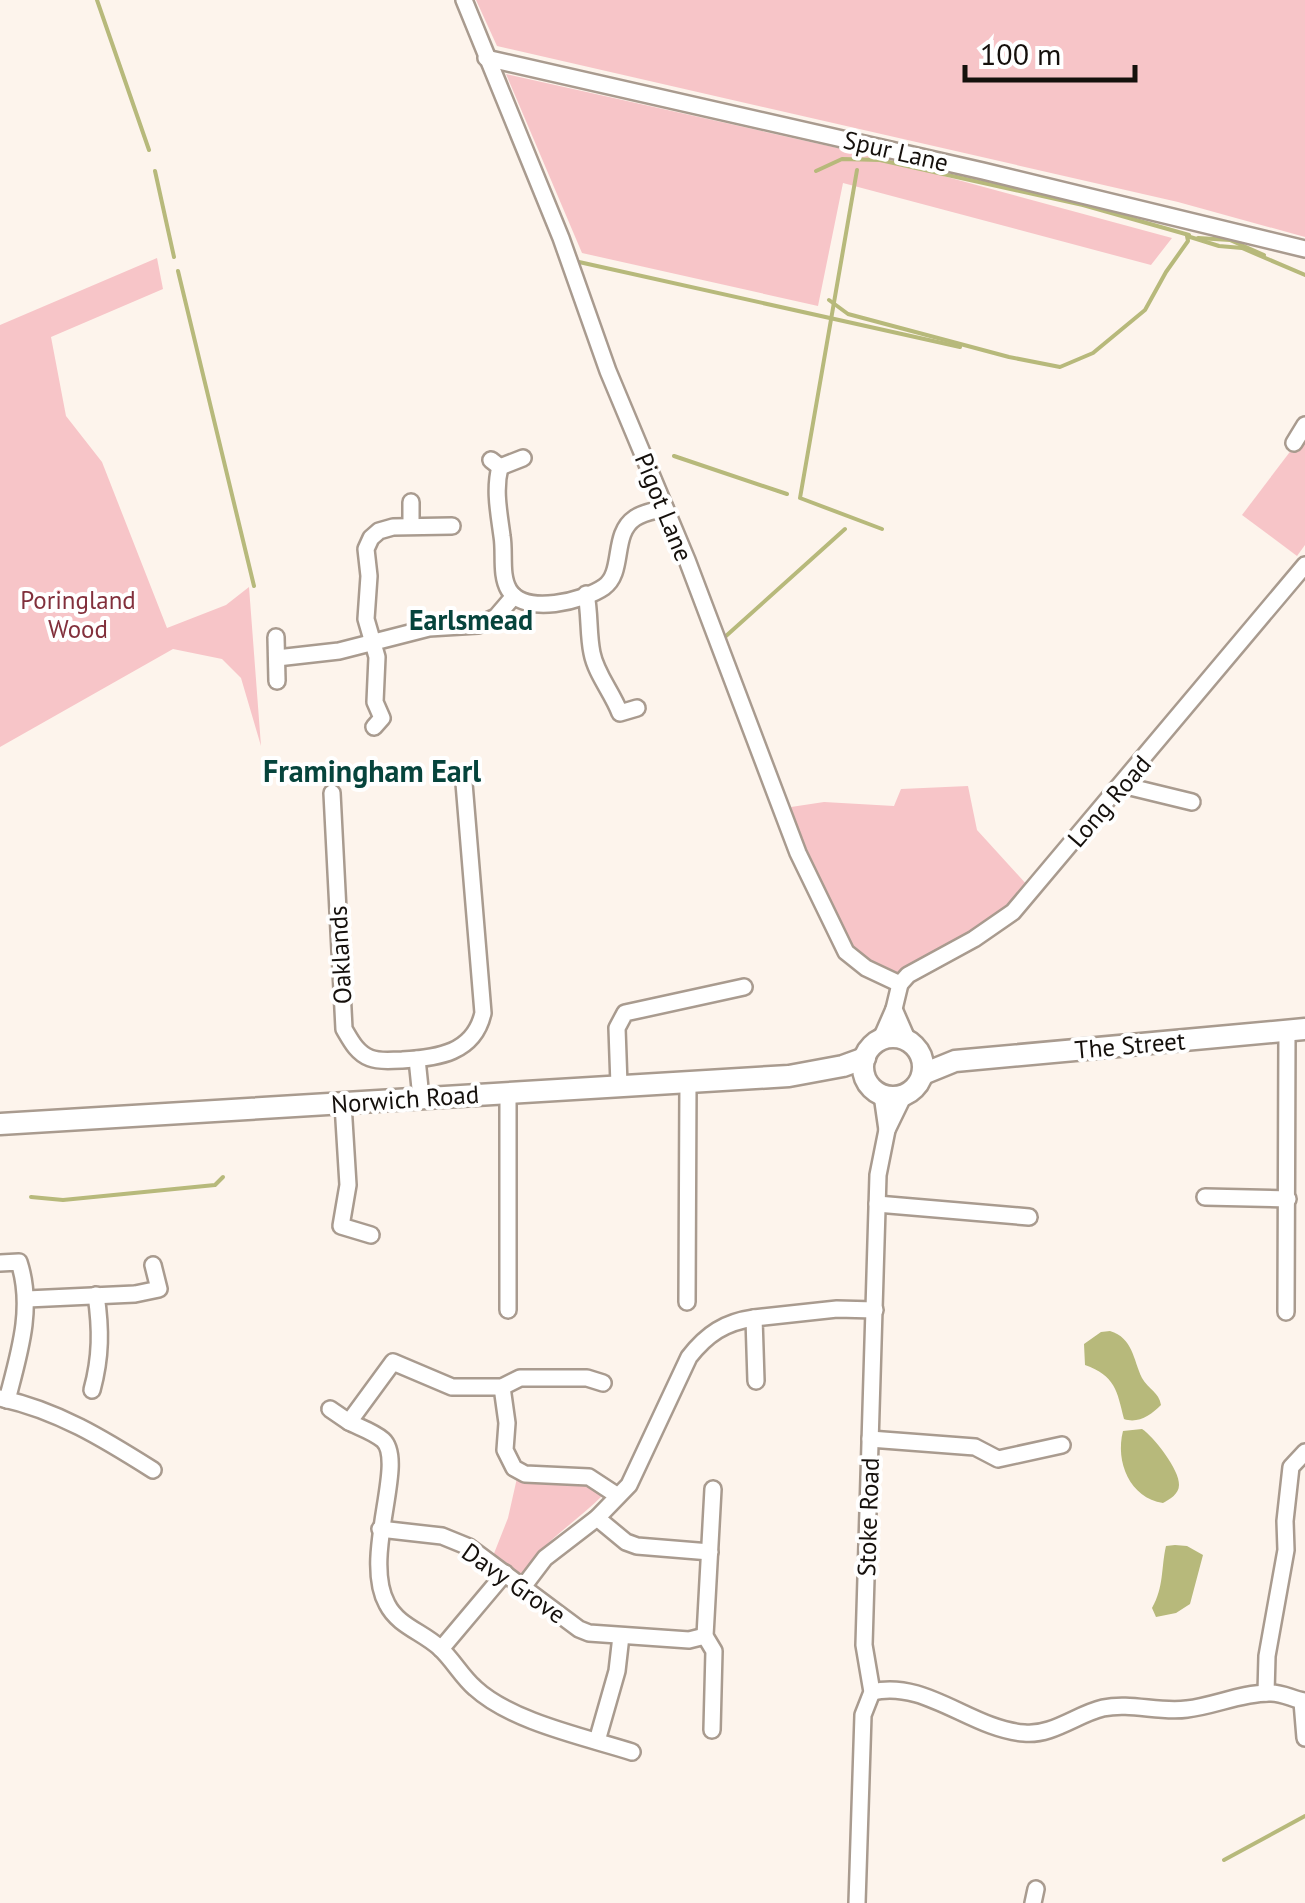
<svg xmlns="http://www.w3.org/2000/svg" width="1305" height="1903" font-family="'PT Sans',sans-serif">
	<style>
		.green { fill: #f7c5c8 }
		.water { fill: #b7b97b }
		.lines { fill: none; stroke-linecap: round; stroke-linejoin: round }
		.stream { stroke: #b7b97b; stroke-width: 4 }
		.minor-casing { stroke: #a99b8f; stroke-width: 20 }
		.major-casing { stroke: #a99b8f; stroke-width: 25 }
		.minor { stroke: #fff; stroke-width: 15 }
		.major { stroke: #fff; stroke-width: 20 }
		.labels { text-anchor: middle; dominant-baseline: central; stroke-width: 8; stroke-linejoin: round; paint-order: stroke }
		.street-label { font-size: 25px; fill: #15100c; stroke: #fff }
		.park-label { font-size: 25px; fill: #82303c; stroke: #fff }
		.neighbourhood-label { font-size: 28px; font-weight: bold; fill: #06443c; stroke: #fff }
		.quarter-label { font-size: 30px; font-weight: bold; fill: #06443c; stroke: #fff }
	</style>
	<rect width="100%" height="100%" fill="#fdf4ec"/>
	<g class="green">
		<polygon points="476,0 1305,0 1305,237 1178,202 497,46"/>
		<polygon points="506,74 851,151 1172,238 1151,265 843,183 818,306 582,253"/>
		<polygon points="157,258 163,289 51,337 66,416 102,462 167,628 226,605 249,587 261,746 241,678 222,659 173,649 0,747 0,325"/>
		<polygon points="1305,432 1305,545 1297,556 1242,515"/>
		<path d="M 968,786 L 977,830 L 1028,886 L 991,921 L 903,976 C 883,968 863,961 848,945 C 828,924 801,838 791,807 L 824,802 L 894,806 L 901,789 Z"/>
		<path d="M 517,1478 L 575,1479 L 603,1489 L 603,1495 C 576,1522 544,1541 522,1573 L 513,1572 L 493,1556 L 508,1518 Z"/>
	</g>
	<g class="water">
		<path d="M 1110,1331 C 1133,1338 1133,1359 1142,1378 C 1148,1389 1159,1392 1161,1405 C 1151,1415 1138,1424 1124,1419 C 1117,1390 1115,1376 1085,1365 L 1084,1344 L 1101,1332 Z"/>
		<path d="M 1142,1429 C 1153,1436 1180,1470 1179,1485 C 1179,1494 1170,1499 1163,1503 C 1130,1498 1115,1462 1123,1431 Z"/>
		<path d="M 1175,1545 L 1187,1546 L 1203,1555 L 1190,1604 L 1176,1613 L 1156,1617 L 1152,1608 C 1164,1587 1161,1568 1166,1546 Z"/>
	</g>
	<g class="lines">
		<g class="stream">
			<polyline points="97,0 149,150"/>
			<polyline points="857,170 800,498 882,529"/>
			<polyline points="155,171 174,257"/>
			<polyline points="816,171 842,159 880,160 1083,205 1189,235"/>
			<polyline points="1198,238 1230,240 1264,255"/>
			<polyline points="579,262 960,347"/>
			<polyline points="178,271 254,586"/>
			<polyline points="829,300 848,314 1009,357 1060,367 1093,353 1145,310 1166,272 1188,241 1187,236 1219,246 1242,248 1305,275"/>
			<polyline points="674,456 787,494"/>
			<polyline points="726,636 845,529"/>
			<polyline points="31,1197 63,1200 215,1185 223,1177"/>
			<polyline points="1224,1860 1305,1816"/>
		</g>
		<defs>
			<g id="minor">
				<polyline points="464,0 561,238 608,371 687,560 798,853 846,952 866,968 900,984"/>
				<polyline points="486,58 983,171 1305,249"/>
				<polyline points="1294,443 1305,425"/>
				<path d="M 491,460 L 500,467 C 494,490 499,513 502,536 C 505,553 500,575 509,590 C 525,616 584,601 604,587 C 625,572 611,534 635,518 C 644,512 655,511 665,508"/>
				<polyline points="500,467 523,458"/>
				<polyline points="411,502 411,525"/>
				<path d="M 586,594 C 590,614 588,634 592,653 C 596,674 612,692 620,713 L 637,708"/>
				<polyline points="276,637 277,681"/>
				<polyline points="277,658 339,651 429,628 478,625 496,617 514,596"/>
				<polyline points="374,727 382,718 375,702 377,657 366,619 369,576 366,549 371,538 379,531 393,527 452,526"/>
				<polyline points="1122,785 1192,802"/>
				<path d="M 332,793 L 344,1029 C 351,1041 357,1053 370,1058 C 380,1062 391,1060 402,1060 C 438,1058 474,1053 483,1013 L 464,783"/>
				<polyline points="894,1009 908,1041"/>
				<polyline points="880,1041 894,1009 900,984 908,975 974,939 1013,912 1305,565"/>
				<polyline points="417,1059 421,1098"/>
				<polyline points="619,1085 617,1028 625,1013 744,987"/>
				<polyline points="882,1095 887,1130"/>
				<polyline points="343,1104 348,1185 341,1226 371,1235"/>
				<polyline points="1205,1197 1288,1199"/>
				<polyline points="877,1204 1029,1217"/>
				<path d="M 0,1263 L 19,1262 C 34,1308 19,1354 7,1400"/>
				<polyline points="27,1299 135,1294 159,1289 153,1265"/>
				<polyline points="687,1302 688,1082"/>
				<polyline points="508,1310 508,1092"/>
				<polyline points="1286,1312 1287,1031"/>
				<polyline points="756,1381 754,1318 837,1309 875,1310"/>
				<path d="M 603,1383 L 587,1378 L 520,1378 L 502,1387 L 452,1387 L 393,1362 L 349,1422 C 359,1427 374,1432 383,1440 C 407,1462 361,1557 387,1604 C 398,1626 423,1632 440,1648 C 453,1660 462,1677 475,1688 C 512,1722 585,1737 632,1752"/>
				<polyline points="502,1387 507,1423 505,1450 514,1468 525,1474 589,1477 618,1496"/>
				<path d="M 92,1390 C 101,1357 101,1329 96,1295"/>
				<path d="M 0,1398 C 57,1410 104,1439 153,1470"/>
				<polyline points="330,1409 349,1422"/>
				<polyline points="870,1439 975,1447 998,1459 1062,1445"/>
				<polyline points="597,1518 626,1542 637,1546 710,1552"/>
				<polyline points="380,1529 442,1536 469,1547 579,1629 589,1633 689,1640 705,1636"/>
				<path d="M 523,1587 L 545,1558 L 597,1518 L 629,1485 L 689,1357 C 707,1334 725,1322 754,1318"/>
				<polyline points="441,1649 505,1573"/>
				<path d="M 872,1692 C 925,1679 971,1729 1024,1733 C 1052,1736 1077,1714 1103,1708 C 1131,1702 1159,1713 1187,1709 C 1214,1706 1241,1693 1269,1693 C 1283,1692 1293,1700 1305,1701"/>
				<polyline points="1266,1693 1267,1656 1286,1550 1285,1521 1291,1467 1305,1452"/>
				<polyline points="1302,1702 1305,1738"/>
				<polyline points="712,1730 714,1651 705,1636 713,1489"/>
				<polyline points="597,1741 617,1671 621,1636"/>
				<polyline points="857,1903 863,1715 872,1692 864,1645 878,1175 887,1130 904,1095"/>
				<polyline points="1033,1903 1036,1889"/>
			</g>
			<g id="major">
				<circle cx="893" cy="1067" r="30"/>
				<polyline points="923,1074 955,1061 1305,1029"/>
				<polyline points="0,1124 789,1076 843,1066 865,1058"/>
			</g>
		</defs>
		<use href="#minor" class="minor-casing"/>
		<use href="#major" class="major-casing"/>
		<use href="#minor" class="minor"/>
		<use href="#major" class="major"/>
	</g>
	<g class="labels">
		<g class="street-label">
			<text transform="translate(896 151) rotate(13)">Spur Lane</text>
			<text transform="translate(664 507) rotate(68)">Pigot Lane</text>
			<text transform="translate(1109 801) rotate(-49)">Long Road</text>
			<text transform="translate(340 955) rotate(-93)">Oaklands</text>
			<text transform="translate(1130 1045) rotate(-5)">The Street</text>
			<text transform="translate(405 1099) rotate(-4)">Norwich Road</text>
			<text transform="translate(868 1517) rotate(-88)">Stoke Road</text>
			<text transform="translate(514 1583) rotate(35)">Davy Grove</text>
		</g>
		<g class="park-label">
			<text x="78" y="600">Poringland<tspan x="78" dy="29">Wood</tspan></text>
		</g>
		<g class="neighbourhood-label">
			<text x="471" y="619">Earlsmead</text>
		</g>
		<g class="quarter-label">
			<text x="372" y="770">Framingham Earl</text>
		</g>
	</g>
	<path d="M965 65v15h170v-15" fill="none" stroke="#15100c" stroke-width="5"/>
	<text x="980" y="65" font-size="30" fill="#15100c" stroke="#ffffff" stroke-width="8" paint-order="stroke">100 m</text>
</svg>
